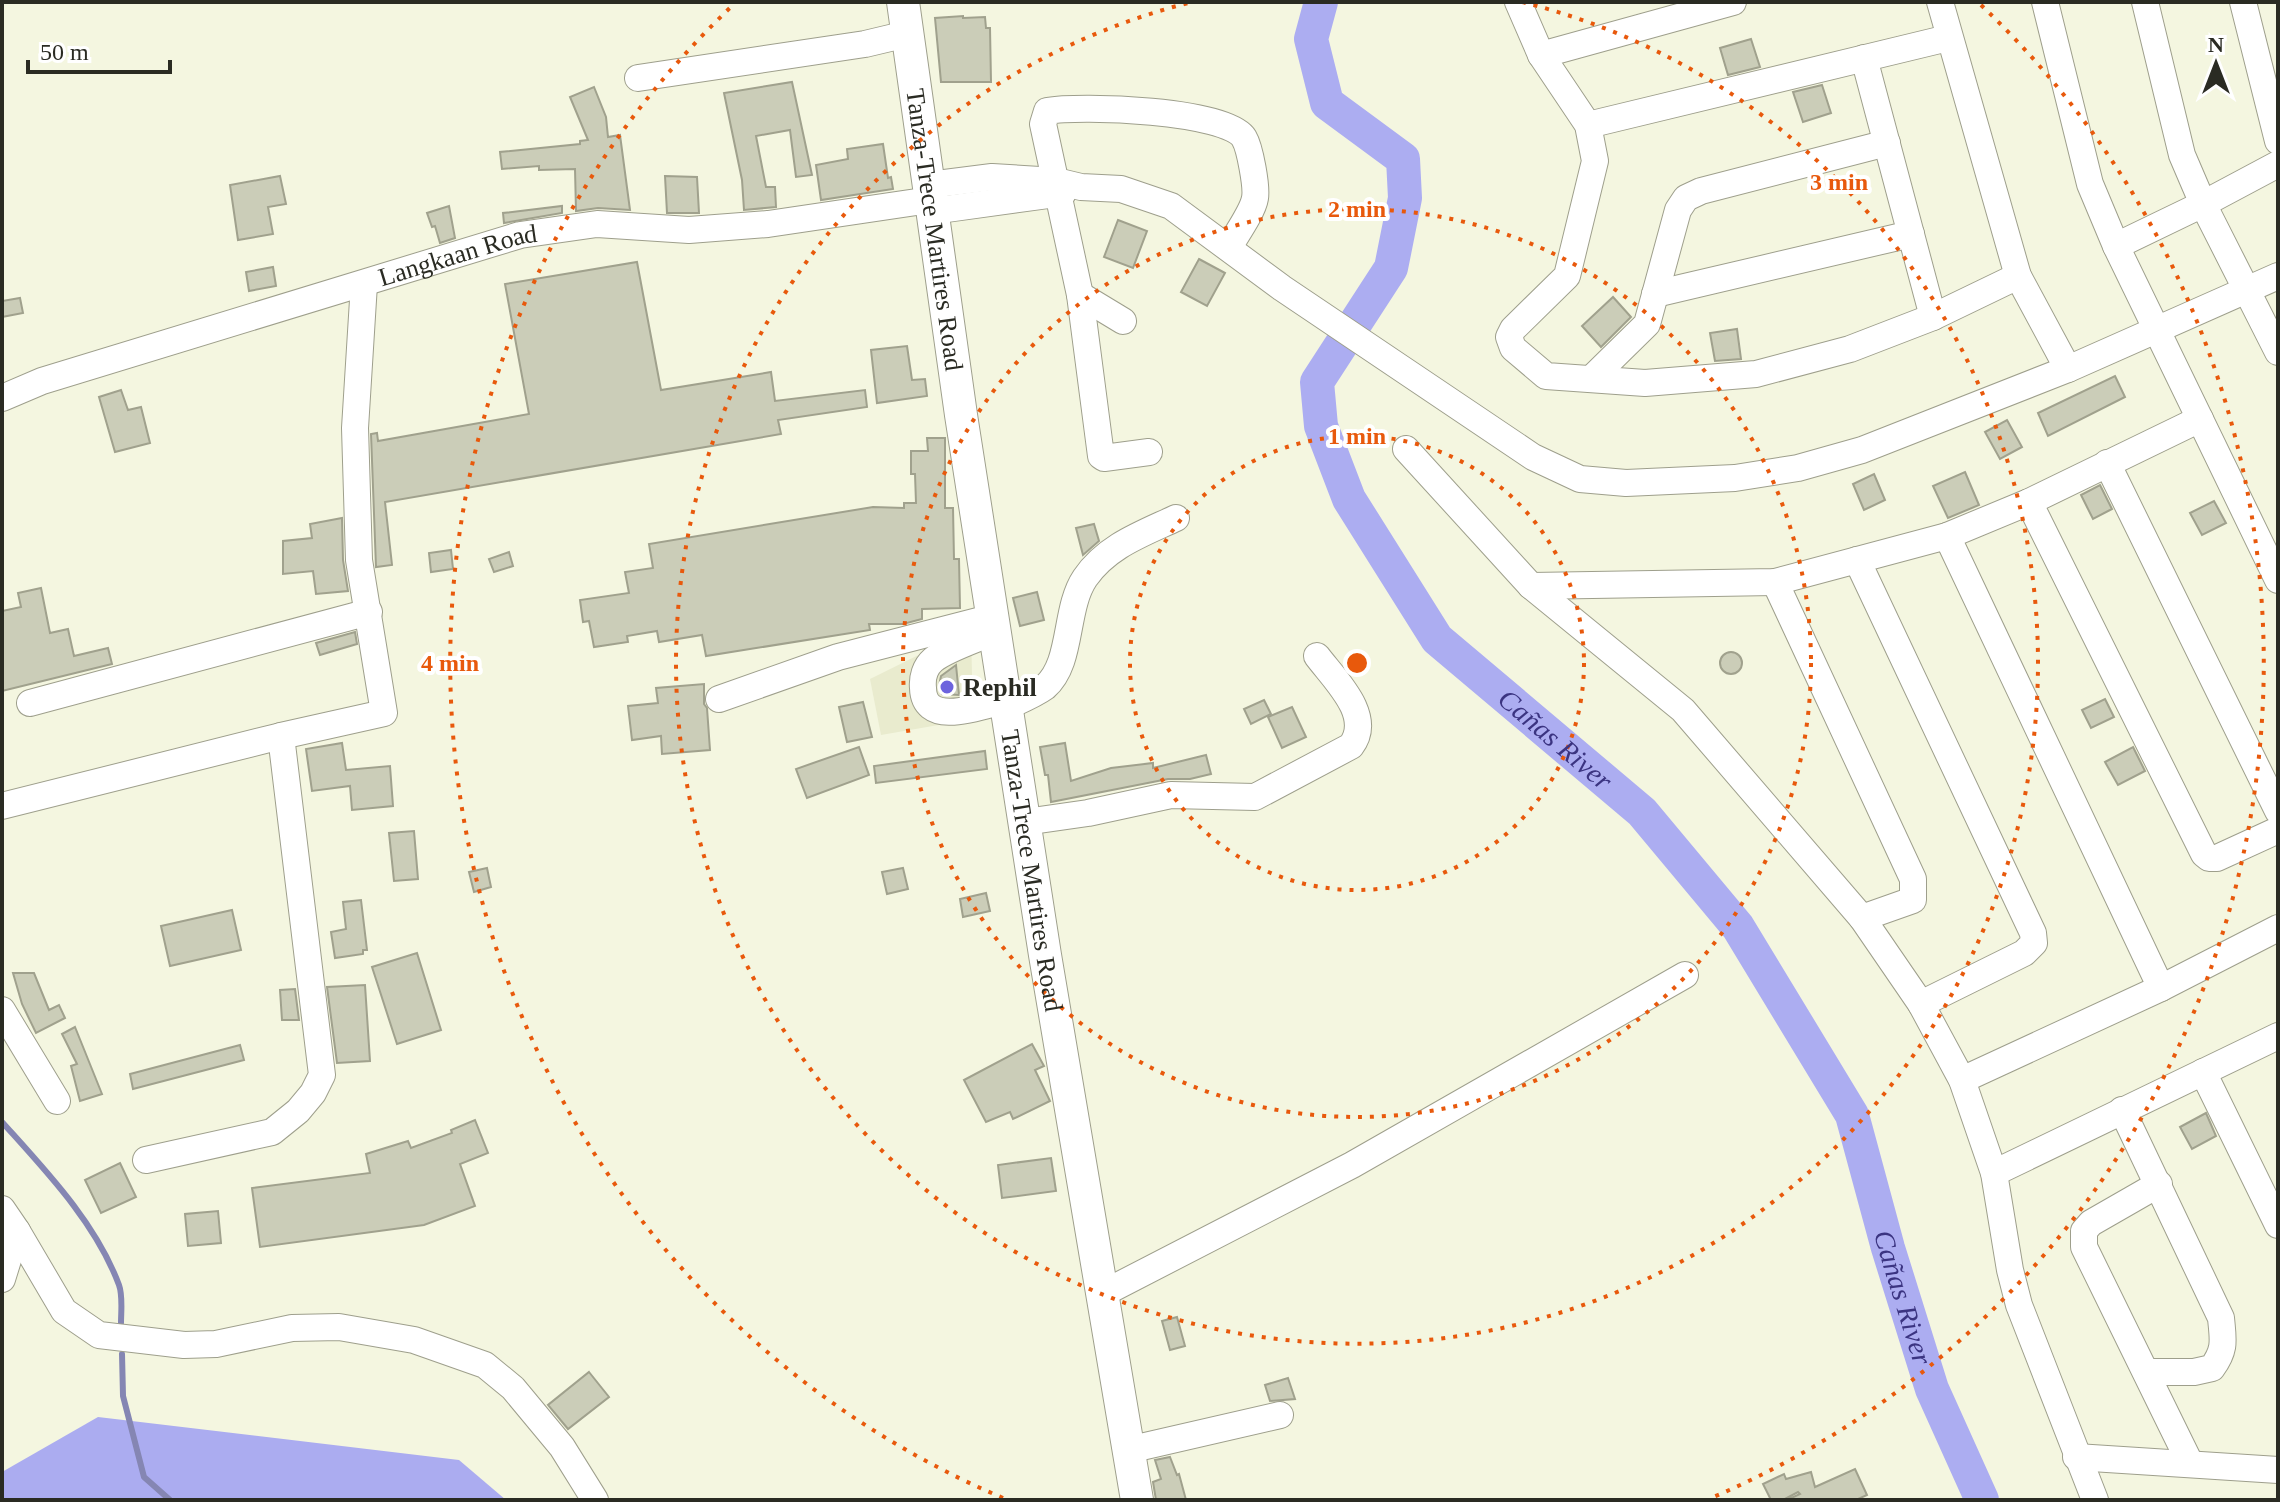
<svg xmlns="http://www.w3.org/2000/svg" width="2280" height="1502" font-family="Georgia,serif">
	<style>
		.built { fill: #e9ebce }
		.forest { fill: #abacf0 }
		.lines { fill: none; stroke-linecap: round; stroke-linejoin: round }
		.stream { stroke: #8586b3; stroke-width: 6 }
		.river { stroke: #acadf1; stroke-width: 34 }
		.building { fill: #cbcdb8; stroke: #a0a18d; stroke-width: 2 }
		.minor-casing { stroke: #9e9f8c; stroke-width: 28 }
		.major-casing { stroke: #9e9f8c; stroke-width: 34 }
		.minor { stroke: #fff; stroke-width: 26 }
		.major { stroke: #fff; stroke-width: 32 }
		.ring { fill: none; stroke: #e8590c; stroke-width: 4; stroke-dasharray: 4 8 }
		.poi-dot { fill: #6d63dd; stroke: #fff; stroke-width: 3 }
		.labels { text-anchor: middle; dominant-baseline: central; stroke-width: 8; stroke-linejoin: round; paint-order: stroke }
		.street-label { font-size: 26px; fill: #2a2b23; stroke: #fff }
		.poi-label { font-size: 26px; font-weight: bold; fill: #2a2b23; stroke: #fff; text-anchor: start }
		.water-label { font-size: 28px; font-style: italic; fill: #3b3481; stroke: #fff }
		.centre { fill: #e8590c; stroke: #fff; stroke-width: 4 }
		.ring-label { font-size: 24px; text-anchor: middle; font-weight: bold; fill: #e8590c; stroke: #fff; stroke-width: 8; stroke-linejoin: round; paint-order: stroke }
	</style>
	<rect width="100%" height="100%" fill="#f4f6e0"/>
	<polygon class="built" points="971,629 973,719 881,735 870,679"/>
	<polygon class="forest" points="98,1417 459,1460 506,1500 2,1500 2,1472"/>
	<g class="lines">
		<g class="stream">
			<path d="M 2,1122 C 46,1171 96,1223 119,1285 C 123,1296 121,1311 121,1323"/>
			<polyline points="122,1354 123,1396 144,1477 170,1500"/>
		</g>
		<path class="river" id="s1" d="M 1321,2 L 1311,39 L 1327,103 L 1403,159 L 1405,198 L 1391,268 L 1317,382 L 1321,426 L 1349,499 L 1437,639 L 1642,812 L 1738,927 L 1852,1115 L 1888,1248 L 1932,1389 L 1982,1500"/>
	</g>
	<g class="building">
		<polygon points="963,16 963,18 985,17 986,28 990,28 991,82 941,82 935,18"/>
		<polygon points="1751,39 1760,67 1728,75 1720,48"/>
		<polygon points="792,82 812,175 796,177 790,130 756,136 766,187 775,187 776,207 744,210 742,180 724,93"/>
		<polygon points="1822,85 1831,113 1803,122 1793,92"/>
		<polygon points="594,87 606,117 608,137 620,135 630,210 598,208 576,211 575,169 539,170 539,166 502,169 500,152 580,144 580,141 588,140 570,97"/>
		<polygon points="883,144 888,178 891,177 893,189 821,200 816,165 848,159 847,149"/>
		<polygon points="280,176 286,204 268,207 273,234 238,240 230,185"/>
		<polygon points="665,176 697,177 699,213 667,213"/>
		<polygon points="449,206 455,238 440,243 435,226 432,227 427,213"/>
		<polygon points="562,206 562,213 504,223 503,213"/>
		<polygon points="1118,220 1147,231 1133,268 1104,257"/>
		<polygon points="1199,259 1225,273 1207,306 1181,292"/>
		<polygon points="637,262 661,390 771,372 775,401 865,390 867,407 778,420 781,434 385,502 392,565 376,567 371,434 377,433 378,441 529,414 505,284"/>
		<polygon points="273,267 276,286 249,291 246,272"/>
		<polygon points="1613,297 1631,317 1601,347 1582,326"/>
		<polygon points="20,298 23,313 2,317 2,301"/>
		<polygon points="1737,329 1741,359 1715,361 1710,333"/>
		<polygon points="907,346 912,380 925,379 927,396 877,403 871,350"/>
		<polygon points="2115,376 2125,397 2048,436 2038,413"/>
		<polygon points="121,390 128,410 141,407 150,443 115,452 99,397"/>
		<polygon points="2007,420 2022,447 2000,459 1985,432"/>
		<polygon points="927,438 945,438 945,508 953,508 954,559 959,559 960,608 922,609 922,619 903,624 869,624 870,630 706,656 702,635 659,642 657,631 627,636 628,642 594,647 589,621 583,622 580,600 629,593 625,572 653,568 649,544 873,507 904,508 904,503 916,503 915,474 911,474 911,451 928,451"/>
		<polygon points="1965,472 1979,505 1948,518 1933,486"/>
		<polygon points="1874,474 1885,500 1864,510 1853,484"/>
		<polygon points="2100,485 2112,509 2093,519 2081,495"/>
		<polygon points="2214,501 2226,523 2202,535 2190,513"/>
		<polygon points="342,518 343,560 348,591 316,594 313,571 283,574 283,541 312,538 310,524"/>
		<polygon points="1094,524 1099,541 1083,555 1076,528"/>
		<polygon points="451,550 453,569 431,572 429,553"/>
		<polygon points="509,552 513,566 494,572 489,559"/>
		<polygon points="41,588 50,633 68,629 74,656 108,648 112,664 2,691 2,611 21,607 18,593"/>
		<polygon points="1037,592 1044,620 1020,626 1013,598"/>
		<polygon points="355,632 357,644 320,655 316,643"/>
		<circle cx="1731" cy="663" r="11"/>
		<polygon points="956,665 959,695 942,694 939,686 941,676"/>
		<polygon points="704,684 704,704 707,708 710,750 662,754 661,736 632,740 628,706 658,703 656,688"/>
		<polygon points="2105,699 2114,717 2091,728 2082,710"/>
		<polygon points="1264,700 1271,714 1251,724 1244,709"/>
		<polygon points="863,702 872,737 847,742 839,707"/>
		<polygon points="1292,707 1306,737 1282,748 1268,717"/>
		<polygon points="342,743 346,770 390,766 393,806 352,810 350,786 312,791 306,749"/>
		<polygon points="1065,743 1071,781 1111,768 1153,763 1153,768 1206,755 1211,774 1190,779 1168,779 1051,802 1048,775 1045,775 1040,747"/>
		<polygon points="859,747 869,775 807,798 796,769"/>
		<polygon points="2133,747 2145,771 2118,785 2105,762"/>
		<polygon points="985,751 987,769 876,783 874,766"/>
		<polygon points="414,831 418,879 394,881 389,833"/>
		<polygon points="487,868 491,887 474,892 469,872"/>
		<polygon points="903,868 908,889 887,894 882,872"/>
		<polygon points="986,893 990,911 963,917 960,899"/>
		<polygon points="361,900 367,950 363,950 363,954 335,958 331,932 346,929 343,902"/>
		<polygon points="232,910 241,950 170,966 161,926"/>
		<polygon points="417,953 441,1030 397,1044 372,967"/>
		<polygon points="13,973 34,973 49,1010 59,1005 65,1018 36,1033 22,1004"/>
		<polygon points="365,985 370,1061 337,1063 327,987"/>
		<polygon points="295,989 299,1020 282,1020 280,990"/>
		<polygon points="75,1027 102,1094 80,1101 71,1066 77,1064 62,1034"/>
		<polygon points="1032,1044 1044,1066 1035,1070 1050,1101 1013,1119 1010,1112 986,1122 964,1080"/>
		<polygon points="240,1045 244,1060 133,1089 130,1074"/>
		<polygon points="2206,1113 2216,1136 2192,1149 2180,1127"/>
		<polygon points="475,1120 488,1153 460,1164 475,1206 424,1225 260,1247 252,1188 370,1173 366,1154 408,1141 411,1148 452,1133 451,1130"/>
		<polygon points="1051,1158 1056,1191 1002,1198 998,1165"/>
		<polygon points="120,1163 136,1197 101,1213 85,1180"/>
		<polygon points="218,1211 221,1243 188,1246 185,1214"/>
		<polygon points="1177,1317 1185,1346 1170,1350 1162,1321"/>
		<polygon points="589,1372 609,1397 568,1429 548,1405"/>
		<polygon points="1288,1378 1295,1399 1270,1401 1265,1385"/>
		<polygon points="1170,1457 1177,1475 1179,1474 1186,1500 1156,1500 1153,1482 1161,1479 1155,1460"/>
		<polygon points="1855,1469 1867,1495 1856,1500 1787,1500 1800,1494 1798,1492 1783,1500 1771,1500 1763,1484 1784,1474 1786,1479 1811,1472 1815,1487"/>
	</g>
	<g class="lines">
		<defs>
			<g id="minor">
				<polyline points="1518,2 1541,55 1588,125 1595,161 1567,276 1513,329 1509,337 1513,348 1546,376 1645,383 1756,374 1850,349 1933,317 2018,276"/>
				<polyline points="1940,2 2018,276 2068,369"/>
				<polyline points="2045,2 2090,184 2116,246 2278,580"/>
				<polyline points="2145,2 2182,155 2203,204 2278,352"/>
				<polyline points="2243,2 2278,141"/>
				<polyline points="1541,55 1733,2"/>
				<polyline points="1864,58 1933,317"/>
				<polyline points="638,78 865,44 907,34"/>
				<polyline points="1588,125 1948,38"/>
				<polyline points="929,185 992,177 1056,181 1081,187 1121,189 1171,206 1282,288 1533,457 1580,479 1626,483 1735,478 1798,468 1862,450 2068,369 2278,276"/>
				<polyline points="932,211 1063,193"/>
				<polyline points="2116,246 2203,204 2278,164"/>
				<polyline points="1655,294 1911,234"/>
				<polyline points="1080,295 1123,321"/>
				<polyline points="1591,379 1647,324 1678,210 1686,198 1701,191 1887,143"/>
				<path id="s2" d="M 2,398 L 42,381 L 520,235 L 597,224 L 689,230 L 768,224 L 930,200"/>
				<polyline points="1406,449 1531,586 1683,710 1862,918 1921,1004 1962,1080 1994,1173 2010,1270 2019,1305 2095,1500"/>
				<path d="M 1149,452 L 1104,458 L 1101,456 L 1080,295 L 1043,124 L 1047,111 C 1080,105 1227,110 1244,138 C 1250,148 1257,187 1255,198 C 1253,211 1236,235 1229,247"/>
				<polyline points="2107,463 2278,811"/>
				<polyline points="2029,502 2204,854 2209,858 2217,858 2278,830"/>
				<polyline points="1947,536 2161,988"/>
				<polyline points="1857,560 2033,933 2034,943 2024,953 1921,1004"/>
				<polyline points="1775,582 1913,879 1913,900 1862,918"/>
				<polyline points="1531,586 1775,582 1947,536 2029,502 2200,419"/>
				<path d="M 995,631 C 978,639 946,649 933,660 C 925,667 922,678 923,688 C 924,729 982,706 1006,700"/>
				<polyline points="719,699 838,657 993,617"/>
				<polyline points="30,703 369,612"/>
				<path d="M 1006,707 C 1019,701 1034,695 1045,687 C 1073,663 1064,609 1085,578 C 1107,546 1142,534 1176,518"/>
				<polyline points="2,806 281,736"/>
				<path d="M 1025,822 L 1088,813 L 1171,795 L 1255,797 L 1351,746 C 1374,716 1335,680 1317,656"/>
				<polyline points="2,1010 57,1101"/>
				<polyline points="2203,1072 2278,1225"/>
				<polyline points="1962,1080 2161,988 2278,928"/>
				<path d="M 2122,1110 L 2221,1318 C 2223,1340 2226,1349 2212,1368 L 2194,1372 L 2146,1372"/>
				<polyline points="146,1160 272,1132 298,1111 313,1093 322,1075 281,736 384,713 359,560 355,428 364,284"/>
				<polyline points="1994,1173 2278,1036"/>
				<polyline points="2159,1184 2091,1223 2084,1231 2084,1247 2190,1463"/>
				<polyline points="2,1209 17,1231 2,1279"/>
				<polyline points="17,1231 64,1311 99,1335 184,1345 216,1344 292,1328 339,1327 414,1340 485,1365 513,1388 562,1447 595,1500"/>
				<polyline points="1102,1294 1352,1165 1685,975"/>
				<polyline points="1128,1450 1280,1415"/>
				<polyline points="2076,1457 2278,1470"/>
			</g>
			<g id="major">
				<path id="s3" d="M 903,2 L 961,415 L 1045,955 L 1137,1500"/>
			</g>
		</defs>
		<use href="#minor" class="minor-casing"/>
		<use href="#major" class="major-casing"/>
		<use href="#minor" class="minor"/>
		<use href="#major" class="major"/>
	</g>
	<g class="ring">
		<circle cx="1357" cy="663" r="227"/>
		<circle cx="1357" cy="663" r="454"/>
		<path d="M1522 2A681 681 0 1 1 1192 2"/>
		<path d="M1003 1498A907 907 0 0 1 733 5M1981 5A907 907 0 0 1 1711 1498"/>
	</g>
	<circle class="poi-dot" cx="947" cy="687" r="8"/>
	<g class="labels">
		<g class="street-label">
			<text stroke="none"><textPath href="#s3" startOffset="230">Tanza-Trece Martires Road</textPath></text>
			<text stroke="none"><textPath href="#s2" startOffset="478">Langkaan Road</textPath></text>
			<text stroke="none"><textPath href="#s3" startOffset="878">Tanza-Trece Martires Road</textPath></text>
		</g>
		<g class="poi-label">
			<text x="963" y="687">Rephil</text>
		</g>
		<g class="water-label">
			<text stroke="none"><textPath href="#s1" startOffset="888">Cañas River</textPath></text>
			<text stroke="none"><textPath href="#s1" startOffset="1560">Cañas River</textPath></text>
		</g>
	</g>
	<circle cx="1357" cy="663" r="12" class="centre"/>
	<g class="ring-label">
		<text x="1839" y="190">3 min</text>
		<text x="1357" y="217">2 min</text>
		<text x="1357" y="444">1 min</text>
		<text x="450" y="671">4 min</text>
	</g>
	<rect width="2280" height="1502" fill="none" stroke="#2a2b23" stroke-width="8"/>
	<g transform="translate(2216 64)" stroke="#ffffff" stroke-width="6" paint-order="stroke">
	<path d="M0-6L14 30L0 20L-14 30Z" fill="#2a2b23"/>
	<text y="-12" font-size="22" font-weight="bold" text-anchor="middle" fill="#2a2b23">N</text>
	</g>
	<path d="M28 60v12h142v-12" fill="none" stroke="#2a2b23" stroke-width="4"/>
	<text x="40" y="60" font-size="24" fill="#2a2b23" stroke="#ffffff" stroke-width="6" paint-order="stroke">50 m</text>
</svg>
